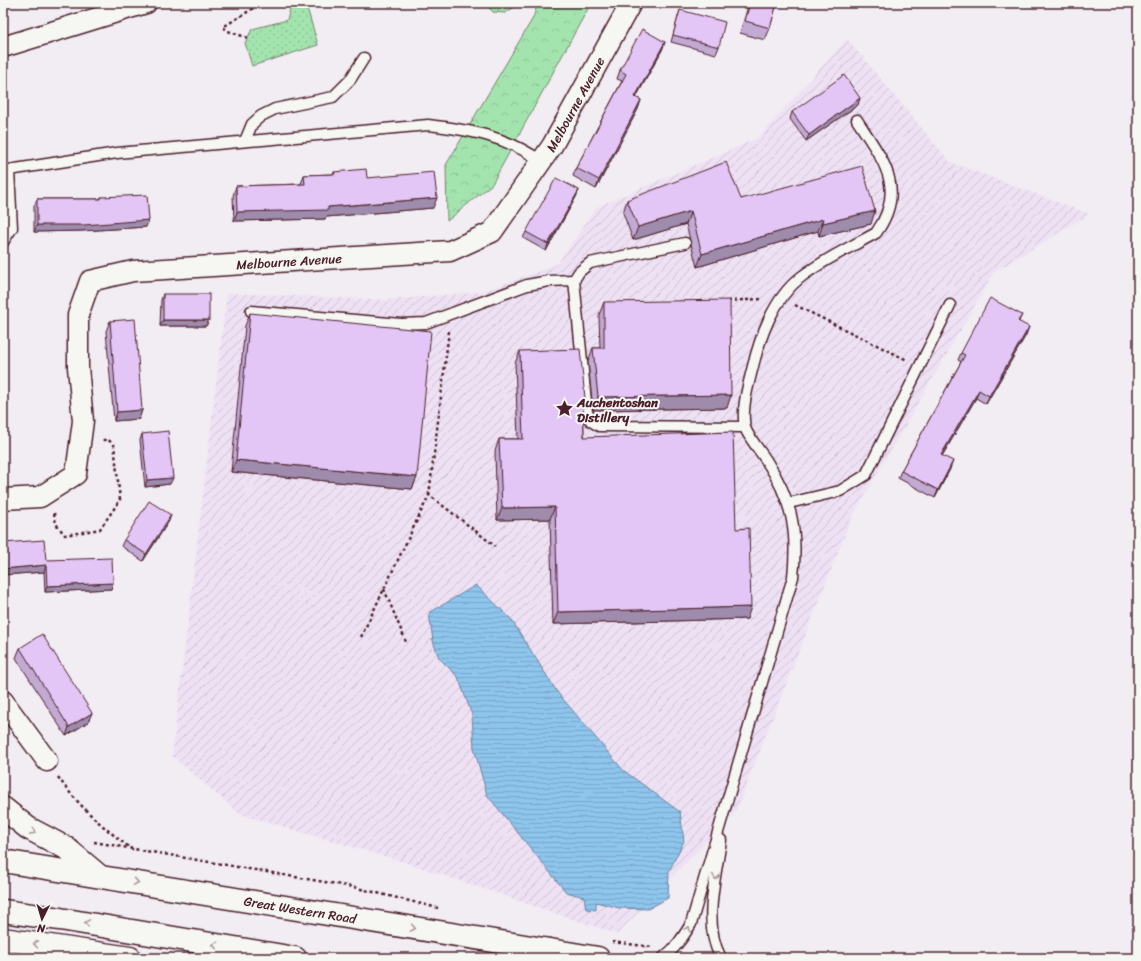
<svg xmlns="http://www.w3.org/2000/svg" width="1141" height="961" font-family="Sriracha,sans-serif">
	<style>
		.industrial { fill: url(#industrial-furrows) }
		.forest { fill: url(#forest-crowns); stroke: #76826c }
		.park { fill: url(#park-dots); stroke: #76826c }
		.water { fill: url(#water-rules); stroke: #72839f }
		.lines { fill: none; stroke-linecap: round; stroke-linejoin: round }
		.service-casing { stroke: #4a1f2b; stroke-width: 13 }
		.minor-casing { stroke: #4a1f2b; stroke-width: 23 }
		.primary-casing { stroke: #4a1f2b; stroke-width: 25 }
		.path { stroke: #4a1f2b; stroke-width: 2.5; stroke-dasharray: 3 3; stroke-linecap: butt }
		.service { stroke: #f6f6f2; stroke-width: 10 }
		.minor { stroke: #f6f6f2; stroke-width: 20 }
		.primary { stroke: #f6f6f2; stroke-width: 22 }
		.wall { fill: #c3aad3; stroke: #4a1f2b }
		.shaded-wall { fill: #9f8bac; stroke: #4a1f2b }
		.building { fill: #e3c6f5; stroke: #4a1f2b }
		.oneway { stroke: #a99598 }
		.labels { text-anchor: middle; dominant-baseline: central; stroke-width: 4; stroke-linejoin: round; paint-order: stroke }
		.street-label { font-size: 13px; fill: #4a1f2b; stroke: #f6f6f2 }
		.poi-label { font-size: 13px; font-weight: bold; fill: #4a1f2b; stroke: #f6f6f2; text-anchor: start }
	</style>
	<defs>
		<pattern id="industrial-furrows" width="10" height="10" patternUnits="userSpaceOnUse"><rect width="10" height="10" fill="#eee1f4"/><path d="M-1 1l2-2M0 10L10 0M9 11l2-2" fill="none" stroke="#cec1d1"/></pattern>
		<pattern id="forest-crowns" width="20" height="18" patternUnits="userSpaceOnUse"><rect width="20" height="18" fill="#a3e4ae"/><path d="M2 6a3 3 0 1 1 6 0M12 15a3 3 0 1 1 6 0" fill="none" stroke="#8ec396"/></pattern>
		<pattern id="park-dots" width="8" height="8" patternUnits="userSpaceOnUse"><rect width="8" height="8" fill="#a3e4ae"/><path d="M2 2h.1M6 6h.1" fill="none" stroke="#8ec396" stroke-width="1.8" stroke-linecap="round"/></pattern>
		<pattern id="water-rules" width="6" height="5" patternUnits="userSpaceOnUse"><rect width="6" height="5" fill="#8dc5ec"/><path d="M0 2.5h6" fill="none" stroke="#7ba9cb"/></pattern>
	</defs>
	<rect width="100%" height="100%" fill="#f2ecf3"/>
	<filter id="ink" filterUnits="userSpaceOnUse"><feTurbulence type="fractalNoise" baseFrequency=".025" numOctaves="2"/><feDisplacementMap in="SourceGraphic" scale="8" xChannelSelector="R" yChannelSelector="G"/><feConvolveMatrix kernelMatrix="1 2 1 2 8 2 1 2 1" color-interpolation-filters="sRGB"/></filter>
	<g filter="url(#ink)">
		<polygon class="industrial" points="847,39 950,162 1089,214 994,272 851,519 736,811 617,934 404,862 240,814 172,756 227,293 385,300 481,292 540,271 558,263 597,207 758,138"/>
		<polygon class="forest" points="538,3 591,3 492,184 447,221 446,165 533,18"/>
		<g class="park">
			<polygon points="521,3 505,13 493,12 485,4"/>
			<polygon points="297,6 308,11 318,45 252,66 245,43 252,29 287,20 290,9"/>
		</g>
		<polygon class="water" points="476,585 511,619 557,692 623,770 680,812 684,841 669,871 668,898 648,909 619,908 596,902 596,910 586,909 584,897 566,892 487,795 474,748 472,715 458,677 439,658 433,641 429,613"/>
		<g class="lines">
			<defs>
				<g id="service">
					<polyline points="245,141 252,124 261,116 275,109 333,97 350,80 364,58"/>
					<path d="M 3,242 L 12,228 L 9,170 L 117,153 L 428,125 C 471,130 505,136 541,161"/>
					<polyline points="685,243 590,263 579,272 574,280 587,412 591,421 599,426 745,427"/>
					<polyline points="251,311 401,324 426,323 527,285 549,281 574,280"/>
					<polyline points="789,503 840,491 866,475 950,305"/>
					<path d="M 721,840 C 716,877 702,924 721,958"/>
					<path d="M 663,958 C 676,948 683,937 691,924 L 793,577 C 798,530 792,500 766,460 C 761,452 746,434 745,427 C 741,410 748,386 752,370 C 760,337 773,299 801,277 C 823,260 851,247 876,233 C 908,188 882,159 857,120"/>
				</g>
				<g id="minor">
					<polyline points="3,47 146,3"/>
					<path id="s1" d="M 3,499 L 40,497 L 76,474 L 83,421 L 78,367 L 78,315 L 90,281 L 133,271 L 450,251 L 492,232 L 552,146 L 631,3"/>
					<polyline points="3,701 47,761"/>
				</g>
				<g id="primary">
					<polyline points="3,808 28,828 66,848 98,875"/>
					<path id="s2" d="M 3,861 L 598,958"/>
					<polyline points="3,911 60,919 295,958"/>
					<polyline points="3,939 130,958"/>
				</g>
			</defs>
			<use href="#service" class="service-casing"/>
			<use href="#minor" class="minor-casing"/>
			<use href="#primary" class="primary-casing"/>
			<g class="path">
				<polyline points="248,38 228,31 223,27 262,3"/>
				<polyline points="728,301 761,299"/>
				<polyline points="795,305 907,360"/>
				<polyline points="429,495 449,331"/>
				<polyline points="54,513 56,524 65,535 100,529 120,500 114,444 108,440 101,440"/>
				<polyline points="384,589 406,642"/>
				<polyline points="361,637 429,495 495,546"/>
				<path d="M 58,777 C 79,807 105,829 133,850"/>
				<polyline points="94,842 353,887 438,908"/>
				<polyline points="612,942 652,947"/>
				<polyline points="689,955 703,957"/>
			</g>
			<use href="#service" class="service"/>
			<use href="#minor" class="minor"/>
			<use href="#primary" class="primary"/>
		</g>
		<g class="wall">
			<polygon points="749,3 777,3 770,28 765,40 740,33"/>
			<polygon points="680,10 719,47 716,54 671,42"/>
			<polygon points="665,42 662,50 636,97 641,100 638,109 596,189 573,176 576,168 622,81 617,79 620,70"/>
			<polygon points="858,105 806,141 790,119 792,112"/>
			<polygon points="334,172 367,178 433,208 326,217 325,219 234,221 233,196 236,186 301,184 304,175 333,174"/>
			<polygon points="579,190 576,197 546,251 523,238 526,232"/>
			<polygon points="101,197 146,227 81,231 34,232 34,206 37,199 100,199"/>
			<polygon points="741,199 871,224 819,236 818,231 697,267 686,224 633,240 623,213 627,200"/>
			<polygon points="163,294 209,320 206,326 160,326 161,300"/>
			<polygon points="604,302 727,408 593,410 588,361 593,348 600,348 599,315"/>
			<polygon points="250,313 417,477 412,489 231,472 245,326"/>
			<polygon points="1022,315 1019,321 1026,335 986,404 976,398 942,456 950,469 935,498 898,478 901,471 961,362 958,360 961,353"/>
			<polygon points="110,321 142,410 139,419 114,421 106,331"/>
			<polygon points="520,351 585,398 583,401 584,437 736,529 747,619 553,624 550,519 497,520 495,451 499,439 518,439 515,363"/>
			<polygon points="142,434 170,484 145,487 140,440"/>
			<polygon points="169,521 143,561 121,546 124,540"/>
			<polygon points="3,543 46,560 113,583 111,589 45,592 44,572 3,575"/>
			<polygon points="20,648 88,722 66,736 16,658"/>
		</g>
		<g class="shaded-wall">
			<polygon points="665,42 662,50 632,105 635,97"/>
			<polygon points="860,98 858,105 806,141 809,135"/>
			<polygon points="641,100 638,109 596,189 599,180"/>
			<polygon points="579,190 576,197 546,251 548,244"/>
			<polygon points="437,198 433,208 326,217 325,219 234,221 237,212 328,207"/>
			<polygon points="691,211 686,224 633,240 638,227"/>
			<polygon points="875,211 871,224 819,236 823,223"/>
			<polygon points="823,219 818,231 697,267 702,254"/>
			<polygon points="149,220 146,227 81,231 34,232 37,225"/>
			<polygon points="163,320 209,320 206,326 160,326"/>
			<polygon points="1029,327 1026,335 986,404 989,396"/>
			<polygon points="979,390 976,398 938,463 941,455"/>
			<polygon points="731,395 727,408 593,410 598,397"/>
			<polygon points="142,410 139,419 114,421 117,412"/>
			<polygon points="236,460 417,477 412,489 231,472"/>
			<polygon points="953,461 950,469 935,498 938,490"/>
			<polygon points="173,478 170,484 145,487 147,480"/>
			<polygon points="555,507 550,519 497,520 502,508"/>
			<polygon points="171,515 169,521 143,561 146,554"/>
			<polygon points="46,565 44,572 3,575 3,569"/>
			<polygon points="113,583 111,589 45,592 47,586"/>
			<polygon points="751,607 747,619 553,624 558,612"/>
			<polygon points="92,713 88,722 66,736 69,727"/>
		</g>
		<g class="building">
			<polygon points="750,3 777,3 770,28 745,21"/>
			<polygon points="680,10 725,22 719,47 673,35"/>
			<polygon points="642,29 665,42 635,97 641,100 599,180 576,168 626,74 620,70"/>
			<polygon points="844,75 860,98 809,135 792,112"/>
			<polygon points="726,162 741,199 862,166 875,211 823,223 823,219 702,254 691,211 638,227 627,200"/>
			<polygon points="366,169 367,178 434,172 437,198 328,207 328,210 237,212 236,186 305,184 304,175 335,174 334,172"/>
			<polygon points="556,178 579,190 548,244 526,232"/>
			<polygon points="147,195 149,220 84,225 37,225 37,199 101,199 101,197"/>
			<rect x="163" y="294" width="46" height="26"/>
			<polygon points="990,298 1022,315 1018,321 1029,327 989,396 979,390 941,455 953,461 938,490 901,471 965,355 961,353"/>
			<polygon points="730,300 731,395 598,397 593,348 604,348 604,302"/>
			<polygon points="250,313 431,331 417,477 236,460"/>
			<polygon points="135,319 142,410 117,412 110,321"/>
			<polygon points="580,349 585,398 583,398 584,437 733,432 736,529 749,528 751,607 558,612 555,507 502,508 499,439 523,439 520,351"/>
			<polygon points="168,431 173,478 147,480 142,434"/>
			<polygon points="149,501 171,515 146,554 124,540"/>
			<polygon points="44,540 46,560 112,558 113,583 47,586 46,565 3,569 3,543"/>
			<polygon points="3,611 5,633 3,633"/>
			<polygon points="42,634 92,713 69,727 20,648"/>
		</g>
		<defs><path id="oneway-chevron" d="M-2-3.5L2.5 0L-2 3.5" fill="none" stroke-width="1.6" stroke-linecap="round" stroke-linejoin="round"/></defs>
		<g class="oneway">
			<use href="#oneway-chevron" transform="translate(33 832) rotate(30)"/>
			<use href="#oneway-chevron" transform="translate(716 877) rotate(97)"/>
			<use href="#oneway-chevron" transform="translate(136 882) rotate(10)"/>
			<use href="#oneway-chevron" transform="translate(87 923) rotate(-171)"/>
			<use href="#oneway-chevron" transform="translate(413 928) rotate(10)"/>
			<use href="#oneway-chevron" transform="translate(688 929) rotate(-62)"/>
			<use href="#oneway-chevron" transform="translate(36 944) rotate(-172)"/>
			<use href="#oneway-chevron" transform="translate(215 945) rotate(-171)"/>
		</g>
	</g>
	<defs>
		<symbol id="sight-bare" viewBox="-9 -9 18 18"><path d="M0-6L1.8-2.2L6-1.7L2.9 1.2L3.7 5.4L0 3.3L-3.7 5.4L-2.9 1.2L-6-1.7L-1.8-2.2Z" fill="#4a1f2b" stroke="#f6f6f2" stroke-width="2.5" paint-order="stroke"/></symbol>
	</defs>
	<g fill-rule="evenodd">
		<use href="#sight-bare" x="552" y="396" width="25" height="25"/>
	</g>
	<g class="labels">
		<g class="street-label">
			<text stroke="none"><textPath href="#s1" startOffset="836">Melbourne Avenue</textPath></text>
			<text stroke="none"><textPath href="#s1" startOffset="476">Melbourne Avenue</textPath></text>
			<text stroke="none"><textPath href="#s2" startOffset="301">Great Western Road</textPath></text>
		</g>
		<g class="poi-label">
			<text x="577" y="402">Auchentoshan<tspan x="577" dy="15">Distillery</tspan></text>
		</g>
	</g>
	<rect width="1141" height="961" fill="none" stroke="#f6f6f2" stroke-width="16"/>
	<rect x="8" y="8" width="1125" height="945" fill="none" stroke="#4a1f2b" stroke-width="1.5" filter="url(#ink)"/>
	<g transform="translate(42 919) rotate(185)" stroke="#f6f6f2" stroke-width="3" paint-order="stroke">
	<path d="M0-3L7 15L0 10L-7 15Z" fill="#4a1f2b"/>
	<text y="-6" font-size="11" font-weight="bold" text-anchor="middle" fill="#4a1f2b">N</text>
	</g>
</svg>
